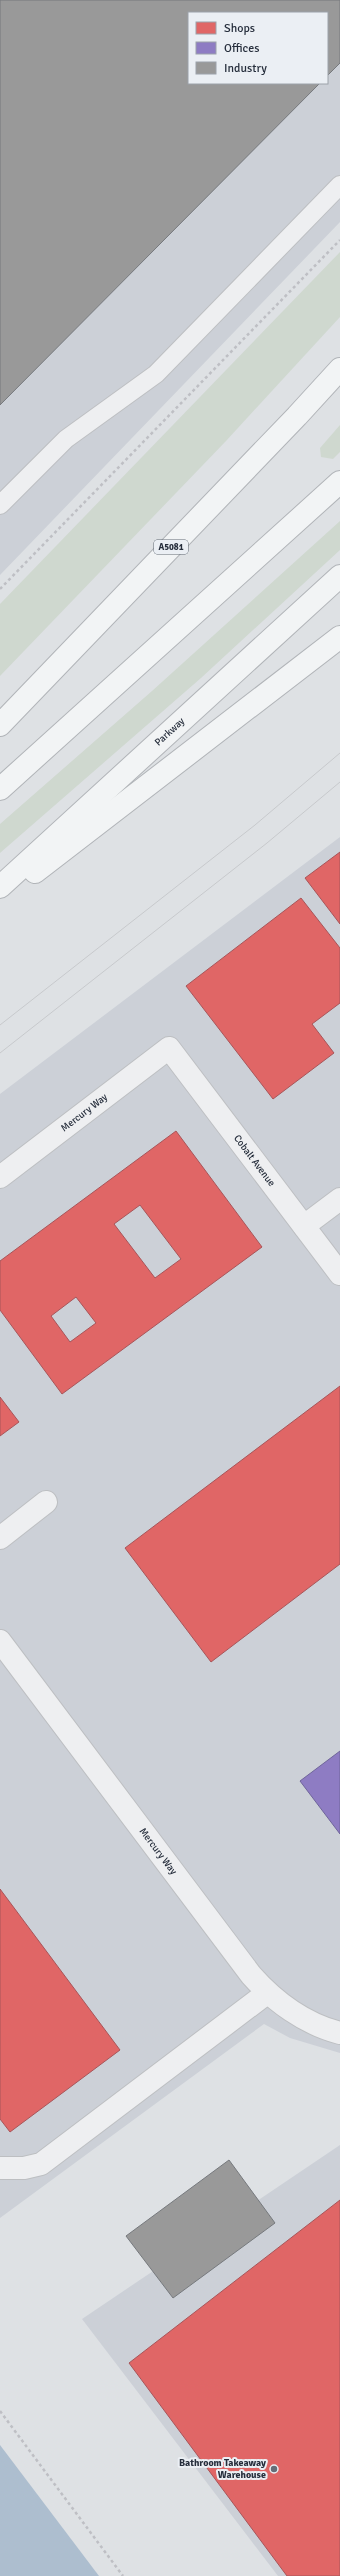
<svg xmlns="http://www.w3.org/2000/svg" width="340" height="2576" font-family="Signika,sans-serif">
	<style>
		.built { fill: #ccd0d7; fill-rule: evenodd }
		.green { fill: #cfd8cf }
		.water { fill: #adbecf }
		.shops { fill: #e06666; stroke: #a85559; fill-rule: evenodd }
		.offices { fill: #8e7cc3; stroke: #6f659a }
		.industry { fill: #999; stroke: #76797d }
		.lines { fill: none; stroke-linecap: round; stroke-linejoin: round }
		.service-casing { stroke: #bdbfc2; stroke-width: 20 }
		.minor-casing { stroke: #bdbfc2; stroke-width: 24 }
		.trunk-casing { stroke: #b1b4b8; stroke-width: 24 }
		.path { stroke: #bebfc4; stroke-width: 2.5; stroke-dasharray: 3 3; stroke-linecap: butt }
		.service { stroke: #eeeff1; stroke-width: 18 }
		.minor { stroke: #eeeff1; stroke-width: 22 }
		.trunk { stroke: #f2f4f5; stroke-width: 22 }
		.tram { stroke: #c7c9cc; stroke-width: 1 }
		.poi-dot { fill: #666d77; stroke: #ebeff4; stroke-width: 1.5 }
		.labels { text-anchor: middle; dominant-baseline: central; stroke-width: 4; stroke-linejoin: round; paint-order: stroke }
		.shield { fill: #ebeff4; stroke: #616873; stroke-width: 1 }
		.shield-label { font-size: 9px; font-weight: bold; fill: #262e3c }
		.street-label { font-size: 10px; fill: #262e3c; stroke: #ebeff4 }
		.poi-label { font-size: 10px; font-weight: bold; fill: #262e3c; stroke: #ebeff4; text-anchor: end }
	</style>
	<rect width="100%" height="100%" fill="#dee1e4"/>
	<g class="built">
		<path d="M 0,0 L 340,0 L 340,222 L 0,575 ZM 189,13 L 327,13 L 327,83 L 189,83 Z"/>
		<polygon points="340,837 340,2053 290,2038 264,2024 0,2218 0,1094"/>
		<polygon points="340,2145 340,2576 278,2576 82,2319"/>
	</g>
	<g class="green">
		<polygon points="340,252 340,317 226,441 0,676 0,604"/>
		<polygon points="340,425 340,452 333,459 321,457 320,448"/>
		<polygon points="340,521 340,550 201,678 0,853 0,824 152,691"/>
	</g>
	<polygon class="water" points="0,2445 99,2576 0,2576"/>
	<g class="shops">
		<polygon points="340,852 340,924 305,878"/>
		<polygon points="301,898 340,948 340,1003 312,1024 334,1053 273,1099 186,986"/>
		<path d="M 176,1131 L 262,1247 L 62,1394 L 0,1310 L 0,1261 ZM 140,1205 L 181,1259 L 155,1278 L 114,1224 ZM 76,1297 L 96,1323 L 70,1342 L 51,1316 Z"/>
		<polygon points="340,1386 340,1564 211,1662 125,1548"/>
		<polygon points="0,1397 19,1422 0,1436"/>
		<polygon points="0,1889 120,2050 10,2132 0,2119"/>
		<polygon points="340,2200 340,2576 287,2576 129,2363"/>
	</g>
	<polygon class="offices" points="340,1751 340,1834 300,1781"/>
	<g class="industry">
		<polygon points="0,0 340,0 340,63 327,76 327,13 189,13 189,83 320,83 0,405"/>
		<polygon points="229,2160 275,2223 173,2298 126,2236"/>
	</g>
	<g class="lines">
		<defs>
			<polyline id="service" points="0,505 66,439 156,374 340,185"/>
			<g id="minor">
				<path id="s1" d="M 0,1177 L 169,1048 L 340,1274"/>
				<polyline points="304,1226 340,1199"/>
				<polyline points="0,1538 46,1502"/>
				<path id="s2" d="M 0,1641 L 251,1975 C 274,2001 305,2024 340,2033"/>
				<polyline points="0,2168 24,2168 41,2164 267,1993"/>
			</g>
			<g id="trunk">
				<polyline points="0,725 297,416 340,369"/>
				<polyline points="0,789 340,482"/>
				<polyline points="35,872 340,637"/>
				<path id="s3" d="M 0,887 L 340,576"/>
			</g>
		</defs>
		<use href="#service" class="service-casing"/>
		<use href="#minor" class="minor-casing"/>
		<use href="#trunk" class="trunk-casing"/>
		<g class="path">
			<polyline points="0,589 340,240"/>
			<polyline points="0,2411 123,2576"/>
		</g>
		<use href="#service" class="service"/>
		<use href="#minor" class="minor"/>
		<use href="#trunk" class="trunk"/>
		<g class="tram">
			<polyline points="0,1025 255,825 340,753"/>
			<polyline points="0,1053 267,843 340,782"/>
		</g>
	</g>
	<circle class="poi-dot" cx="274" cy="2469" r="4"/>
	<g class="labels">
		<rect class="shield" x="154" y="540" width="34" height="14" rx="3"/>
		<g class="shield-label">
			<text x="171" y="547">A5081</text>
		</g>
		<g class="street-label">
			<text stroke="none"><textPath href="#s3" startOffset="230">Parkway</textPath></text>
			<text stroke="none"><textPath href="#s1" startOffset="106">Mercury Way</textPath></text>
			<text stroke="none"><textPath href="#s1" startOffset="354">Cobalt Avenue</textPath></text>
			<text stroke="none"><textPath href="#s2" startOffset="263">Mercury Way</textPath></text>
		</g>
		<g class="poi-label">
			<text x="266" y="2463">Bathroom Takeaway<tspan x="266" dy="12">Warehouse</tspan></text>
		</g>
	</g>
	<rect x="188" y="12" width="140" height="72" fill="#ebeff4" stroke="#9ca2aa"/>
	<rect x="196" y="22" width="20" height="12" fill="#e06666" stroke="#9ca2aa"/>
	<text x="224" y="32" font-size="12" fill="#262e3c">Shops</text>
	<rect x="196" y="42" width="20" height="12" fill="#8e7cc3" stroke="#9ca2aa"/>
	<text x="224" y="52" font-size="12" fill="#262e3c">Offices</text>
	<rect x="196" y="62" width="20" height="12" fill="#999999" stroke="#9ca2aa"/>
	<text x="224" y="72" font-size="12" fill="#262e3c">Industry</text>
</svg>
